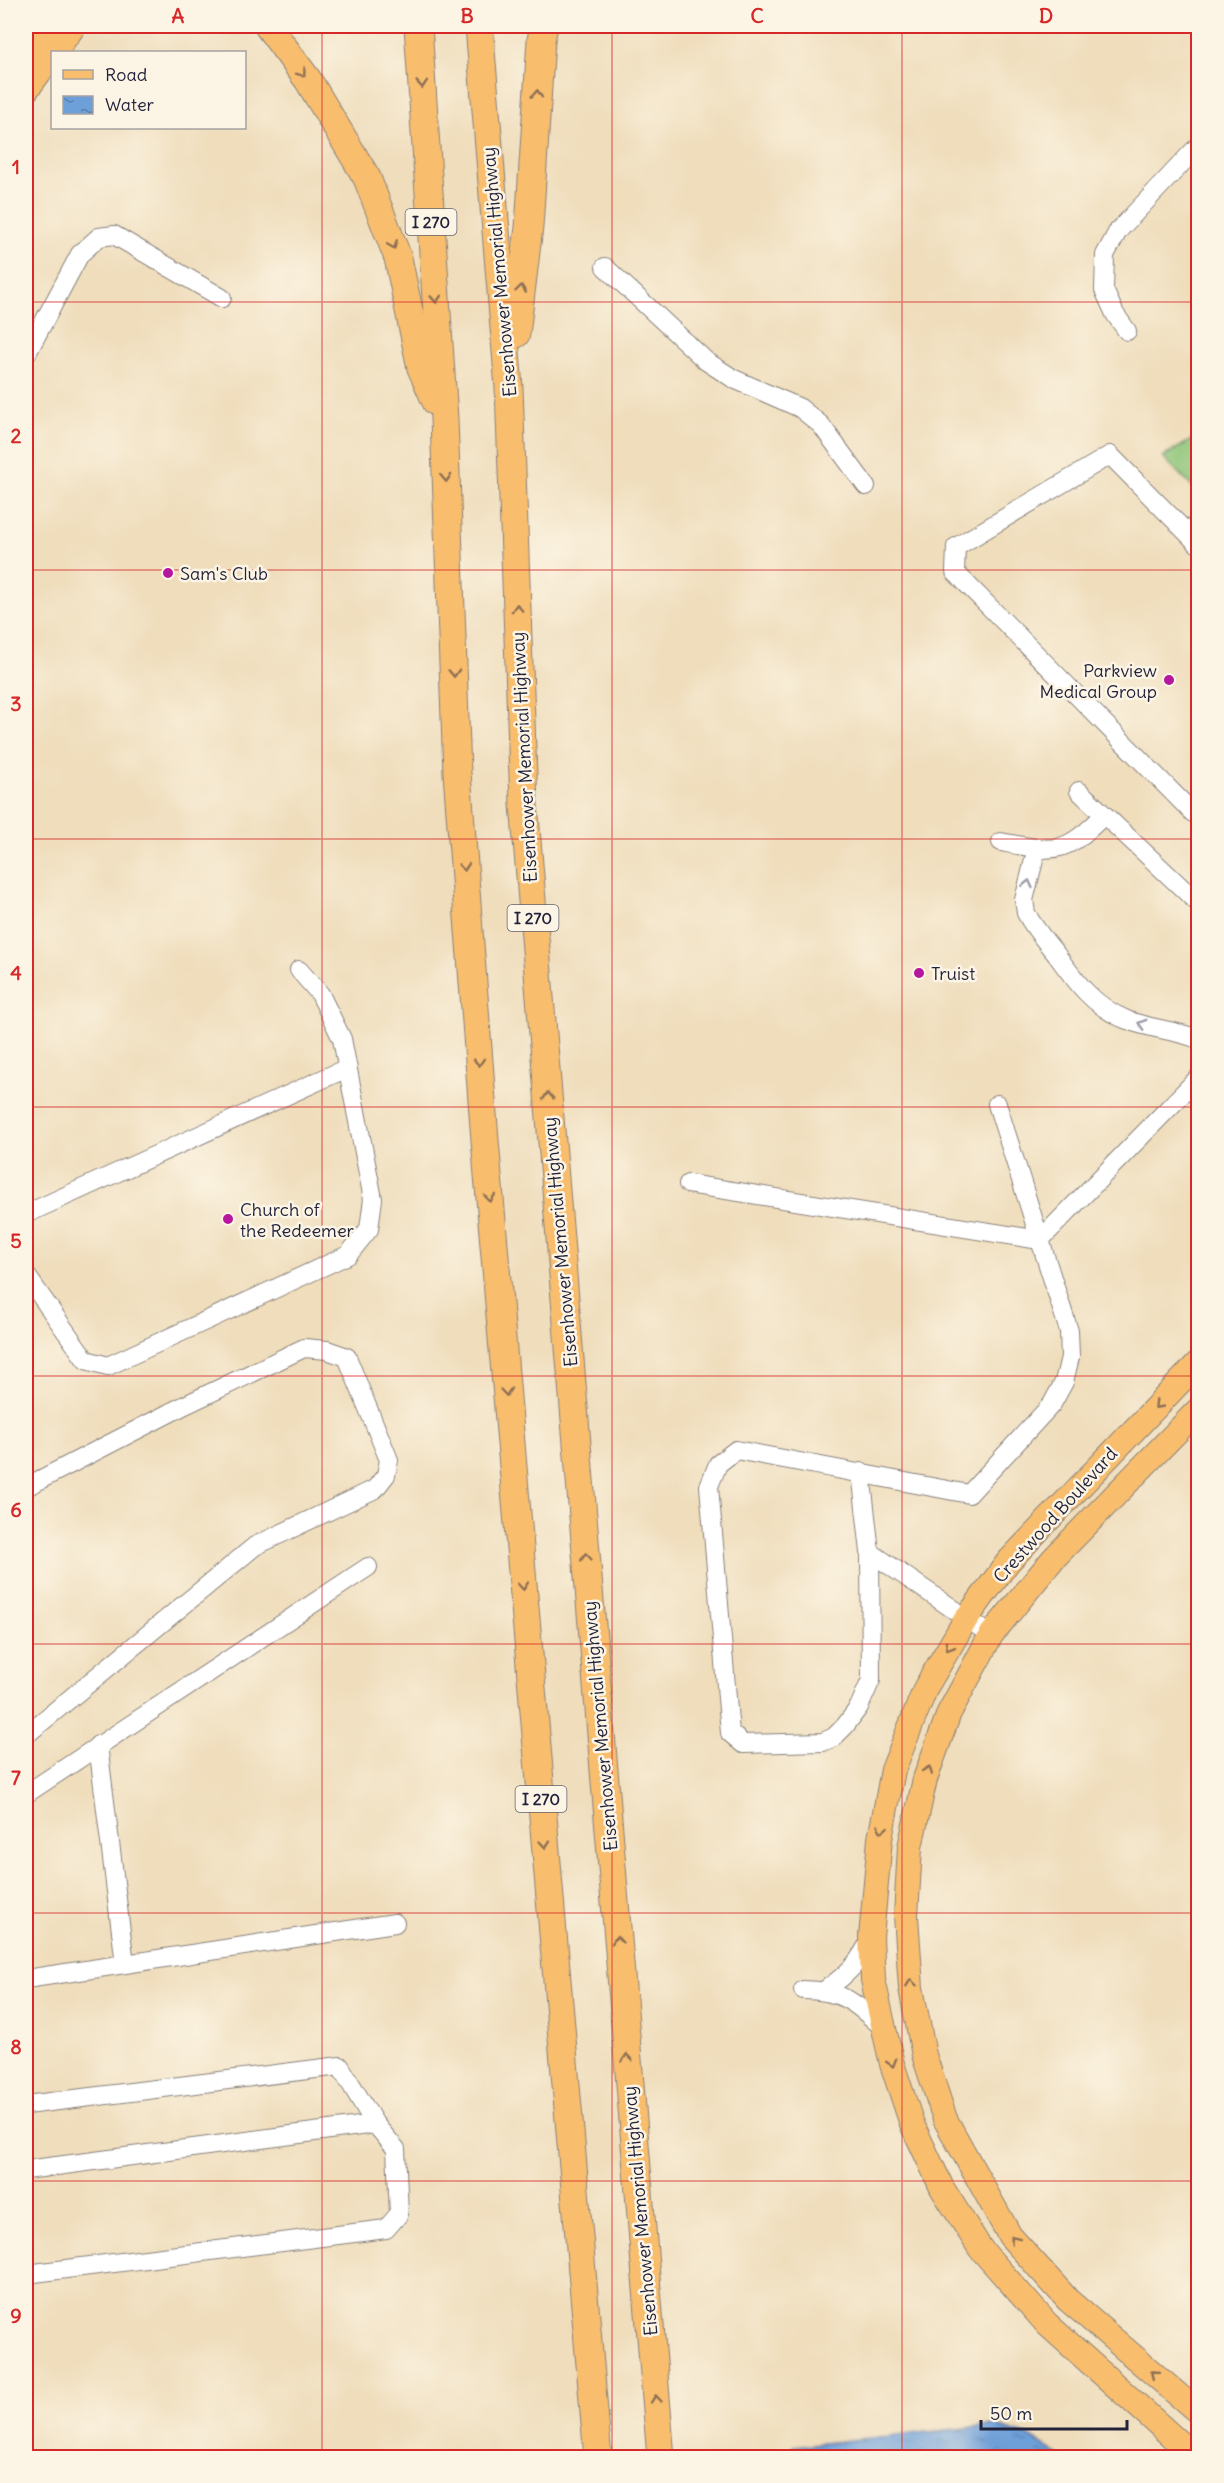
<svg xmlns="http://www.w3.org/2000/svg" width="1224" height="2483" font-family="Delius,sans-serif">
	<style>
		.green { fill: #8dc578; stroke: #58745a; stroke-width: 1.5 }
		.water { fill: url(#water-ripples); stroke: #48608a; stroke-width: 1.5 }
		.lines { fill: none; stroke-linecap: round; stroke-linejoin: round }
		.minor-casing { stroke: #88807b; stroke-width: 20 }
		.major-casing { stroke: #88807b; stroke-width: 26 }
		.highway-casing { stroke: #88807b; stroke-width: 29 }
		.minor { stroke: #fff; stroke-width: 18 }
		.major { stroke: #f9be6d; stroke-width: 24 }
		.highway { stroke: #f9be6d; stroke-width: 27 }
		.oneway { stroke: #8e7054 }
		.oneway2 { stroke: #9c9ca7 }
		.grid { fill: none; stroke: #d62828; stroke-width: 1.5; stroke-opacity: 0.55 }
		.poi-dot { fill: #b5179e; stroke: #fcf5e5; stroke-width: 2 }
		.labels { text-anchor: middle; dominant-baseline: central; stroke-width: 5; stroke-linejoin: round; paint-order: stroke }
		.shield { fill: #fcf5e5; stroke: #63616e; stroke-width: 1.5 }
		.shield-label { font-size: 16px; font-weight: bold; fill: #22223b }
		.street-label { font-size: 18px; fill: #22223b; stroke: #fcf5e5 }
		.poi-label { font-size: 18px; fill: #22223b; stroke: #fcf5e5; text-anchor: start }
		.neatline { fill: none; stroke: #d62828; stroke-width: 2 }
		.grid-label { font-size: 20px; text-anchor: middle; font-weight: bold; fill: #d62828 }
	</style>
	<defs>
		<pattern id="water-ripples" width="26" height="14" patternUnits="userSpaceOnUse" patternTransform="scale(1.5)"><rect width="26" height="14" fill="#6d9fd8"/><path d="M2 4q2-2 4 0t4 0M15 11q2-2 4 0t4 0" fill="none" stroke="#5981b0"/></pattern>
	</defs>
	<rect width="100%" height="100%" fill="#fcf5e5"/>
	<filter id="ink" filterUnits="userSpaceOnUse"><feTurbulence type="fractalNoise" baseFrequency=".0167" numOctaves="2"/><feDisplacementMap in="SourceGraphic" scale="12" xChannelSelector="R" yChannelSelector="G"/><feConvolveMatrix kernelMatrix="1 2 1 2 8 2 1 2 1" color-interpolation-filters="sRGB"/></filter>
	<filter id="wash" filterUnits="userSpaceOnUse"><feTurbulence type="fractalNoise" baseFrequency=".008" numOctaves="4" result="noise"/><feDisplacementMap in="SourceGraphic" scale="24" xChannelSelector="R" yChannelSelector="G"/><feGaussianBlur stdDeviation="1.35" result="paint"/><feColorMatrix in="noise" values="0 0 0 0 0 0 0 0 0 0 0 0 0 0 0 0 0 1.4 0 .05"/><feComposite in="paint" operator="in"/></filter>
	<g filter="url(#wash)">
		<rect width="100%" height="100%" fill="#efddbb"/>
		<polygon class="green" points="1198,436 1198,493 1163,457"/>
		<polygon class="water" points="995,2425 1028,2436 1062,2457 789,2457 793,2446"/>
	</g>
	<g filter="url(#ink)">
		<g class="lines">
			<defs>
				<g id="minor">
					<polyline points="605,267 706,361 734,379 800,408 821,425 866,486"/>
					<polyline points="1127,331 1115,314 1104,290 1105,255 1118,231 1198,146"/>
					<polyline points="26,355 80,254 99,237 114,235 222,298"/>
					<polyline points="1198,544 1110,455 956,547 955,572 1193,813 1198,814"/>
					<polyline points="1079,791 1198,903"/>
					<path d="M 1001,842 C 1056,852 1063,856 1104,815"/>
					<path d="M 1037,848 L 1024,900 L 1026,913 C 1034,928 1045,941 1056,954 C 1076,982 1094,1007 1127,1020 C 1150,1029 1175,1030 1198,1039"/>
					<polyline points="688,1184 1040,1240 997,1104"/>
					<polyline points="26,1214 347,1068"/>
					<polyline points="26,1275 86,1360 108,1366 348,1255 369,1229 373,1199 342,1039 320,994 299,970"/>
					<polyline points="861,1472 870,1552 871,1680 859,1707 845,1726 834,1737 823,1742 743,1744 730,1733 709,1486 718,1464 736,1450 969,1494 1052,1404 1064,1382 1070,1357 1069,1331 1040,1240 1198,1078"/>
					<polyline points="26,1487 181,1407 304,1348 327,1350 347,1357 389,1460 386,1475 375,1489 255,1546 26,1735"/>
					<polyline points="870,1552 991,1635"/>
					<polyline points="98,1745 125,1964"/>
					<polyline points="26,1794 368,1567"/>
					<polyline points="26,1979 395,1923"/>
					<path d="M 803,1990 C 841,1990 855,2002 882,2027"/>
					<path d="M 825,1990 C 845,1976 861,1962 870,1939"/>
					<polyline points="26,2105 340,2066 375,2124"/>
					<polyline points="26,2170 375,2124 396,2149 399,2214 386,2229 26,2274"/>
				</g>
				<g id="major">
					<polyline points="26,52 41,26"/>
					<polyline points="1198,1410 1053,1559 991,1635 949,1713 925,1779 910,1847 906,1916 911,1988 924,2055 945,2119 1010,2236 1068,2300 1198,2412"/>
					<polyline points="1196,2458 1047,2324 980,2248 942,2188 912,2124 892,2064 873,1980 871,1937 880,1839 893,1770 926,1687 966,1619 1008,1562 1198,1363"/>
				</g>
				<g id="highway">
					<polyline points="268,26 308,80 367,178 398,258 421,368 436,402"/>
					<polyline points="418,26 444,419 457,773 485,1140 598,2458"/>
					<polyline points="479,26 509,388 524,804 661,2458"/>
					<polyline points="26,88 72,26"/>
					<polyline points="516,334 529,227 541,40 544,26"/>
				</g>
			</defs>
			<use href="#minor" class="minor-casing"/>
			<use href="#major" class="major-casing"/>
			<use href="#highway" class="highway-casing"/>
			<use href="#minor" class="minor"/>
			<use href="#major" class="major"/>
			<use href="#highway" class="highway"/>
		</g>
		<defs><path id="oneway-chevron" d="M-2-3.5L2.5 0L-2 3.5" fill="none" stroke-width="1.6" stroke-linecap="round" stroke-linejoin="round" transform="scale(1.5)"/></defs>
		<g class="oneway">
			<use href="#oneway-chevron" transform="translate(302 73) rotate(54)"/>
			<use href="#oneway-chevron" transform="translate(422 84) rotate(86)"/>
			<use href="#oneway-chevron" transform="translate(537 94) rotate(-86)"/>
			<use href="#oneway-chevron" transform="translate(393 245) rotate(68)"/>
			<use href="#oneway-chevron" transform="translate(521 289) rotate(-83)"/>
			<use href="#oneway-chevron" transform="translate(436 299) rotate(86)"/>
			<use href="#oneway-chevron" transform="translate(446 478) rotate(88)"/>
			<use href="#oneway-chevron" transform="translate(517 608) rotate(-92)"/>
			<use href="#oneway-chevron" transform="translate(454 673) rotate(88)"/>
			<use href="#oneway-chevron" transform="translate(464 867) rotate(86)"/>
			<use href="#oneway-chevron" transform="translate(479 1062) rotate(86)"/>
			<use href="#oneway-chevron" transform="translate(548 1096) rotate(-95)"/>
			<use href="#oneway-chevron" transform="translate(490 1198) rotate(85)"/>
			<use href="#oneway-chevron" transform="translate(506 1392) rotate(85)"/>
			<use href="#oneway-chevron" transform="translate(1158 1405) rotate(134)"/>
			<use href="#oneway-chevron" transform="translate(586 1557) rotate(-95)"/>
			<use href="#oneway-chevron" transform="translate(523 1586) rotate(85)"/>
			<use href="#oneway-chevron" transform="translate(949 1647) rotate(120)"/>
			<use href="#oneway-chevron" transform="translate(928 1770) rotate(-70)"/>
			<use href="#oneway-chevron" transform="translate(882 1829) rotate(101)"/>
			<use href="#oneway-chevron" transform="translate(545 1844) rotate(85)"/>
			<use href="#oneway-chevron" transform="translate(617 1940) rotate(-95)"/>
			<use href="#oneway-chevron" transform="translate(911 1983) rotate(-96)"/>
			<use href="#oneway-chevron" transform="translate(627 2058) rotate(-95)"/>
			<use href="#oneway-chevron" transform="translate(892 2063) rotate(73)"/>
			<use href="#oneway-chevron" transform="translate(1014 2239) rotate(-128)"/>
			<use href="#oneway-chevron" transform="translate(1154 2374) rotate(-139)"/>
			<use href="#oneway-chevron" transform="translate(656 2399) rotate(-95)"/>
		</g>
		<g class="oneway2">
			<use href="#oneway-chevron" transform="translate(1028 884) rotate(-77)"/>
			<use href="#oneway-chevron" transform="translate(1142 1024) rotate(-164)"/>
		</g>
	</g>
	<path class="grid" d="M 322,26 L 322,2458M 612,26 L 612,2458M 902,26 L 902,2458M 26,302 L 1198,302M 26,570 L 1198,570M 26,839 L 1198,839M 26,1107 L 1198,1107M 26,1376 L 1198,1376M 26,1644 L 1198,1644M 26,1913 L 1198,1913M 26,2181 L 1198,2181"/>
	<g class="poi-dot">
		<circle cx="168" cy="573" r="6"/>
		<circle cx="1169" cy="680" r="6"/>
		<circle cx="919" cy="973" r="6"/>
		<circle cx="228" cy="1219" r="6"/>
	</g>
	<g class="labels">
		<g class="shield">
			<rect x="405.5" y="209" width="51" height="26" rx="4.5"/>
			<rect x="507.5" y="905" width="51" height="26" rx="4.5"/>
			<rect x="515.5" y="1786" width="51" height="26" rx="4.5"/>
		</g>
		<g class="shield-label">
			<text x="431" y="222">I 270</text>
			<text x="533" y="918">I 270</text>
			<text x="541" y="1799">I 270</text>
		</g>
		<g class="street-label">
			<text transform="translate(499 272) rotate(-95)">Eisenhower Memorial Highway</text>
			<text transform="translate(524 757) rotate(-93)">Eisenhower Memorial Highway</text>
			<text transform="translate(560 1242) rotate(-95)">Eisenhower Memorial Highway</text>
			<text transform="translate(1055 1515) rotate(-48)">Crestwood Boulevard</text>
			<text transform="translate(600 1726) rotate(-95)">Eisenhower Memorial Highway</text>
			<text transform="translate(640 2211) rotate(-95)">Eisenhower Memorial Highway</text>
		</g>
		<g class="poi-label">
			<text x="180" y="573">Sam's Club</text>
			<text x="1157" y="670" text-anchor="end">Parkview<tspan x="1157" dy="21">Medical Group</tspan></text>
			<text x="931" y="973">Truist</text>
			<text x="240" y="1209">Church of<tspan x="240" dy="21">the Redeemer</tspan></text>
		</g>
	</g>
	<rect width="1224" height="2483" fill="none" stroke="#fcf5e5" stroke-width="66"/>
	<rect x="51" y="51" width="195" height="78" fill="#fcf5e5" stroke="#a5a1a1" stroke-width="1.5"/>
	<rect x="63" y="70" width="30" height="9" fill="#f9be6d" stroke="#a5a1a1" stroke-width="1.5"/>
	<text x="105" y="81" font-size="18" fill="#22223b">Road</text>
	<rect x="63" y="96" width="30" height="18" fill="url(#water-ripples)" stroke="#a5a1a1" stroke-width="1.5"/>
	<text x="105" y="111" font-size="18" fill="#22223b">Water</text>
	<path d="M981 2420v9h146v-9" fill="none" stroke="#22223b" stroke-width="3"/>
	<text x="990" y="2420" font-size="18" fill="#22223b" stroke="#fcf5e5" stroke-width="4.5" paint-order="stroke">50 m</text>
	<rect x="33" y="33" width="1158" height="2417" class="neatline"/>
	<g class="grid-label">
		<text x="178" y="23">A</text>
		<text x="467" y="23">B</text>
		<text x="757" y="23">C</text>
		<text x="1046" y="23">D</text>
		<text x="16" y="174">1</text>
		<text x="16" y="443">2</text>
		<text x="16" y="711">3</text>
		<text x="16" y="980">4</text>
		<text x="16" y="1248">5</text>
		<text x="16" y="1517">6</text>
		<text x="16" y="1785">7</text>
		<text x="16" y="2054">8</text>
		<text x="16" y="2323">9</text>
	</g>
</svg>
